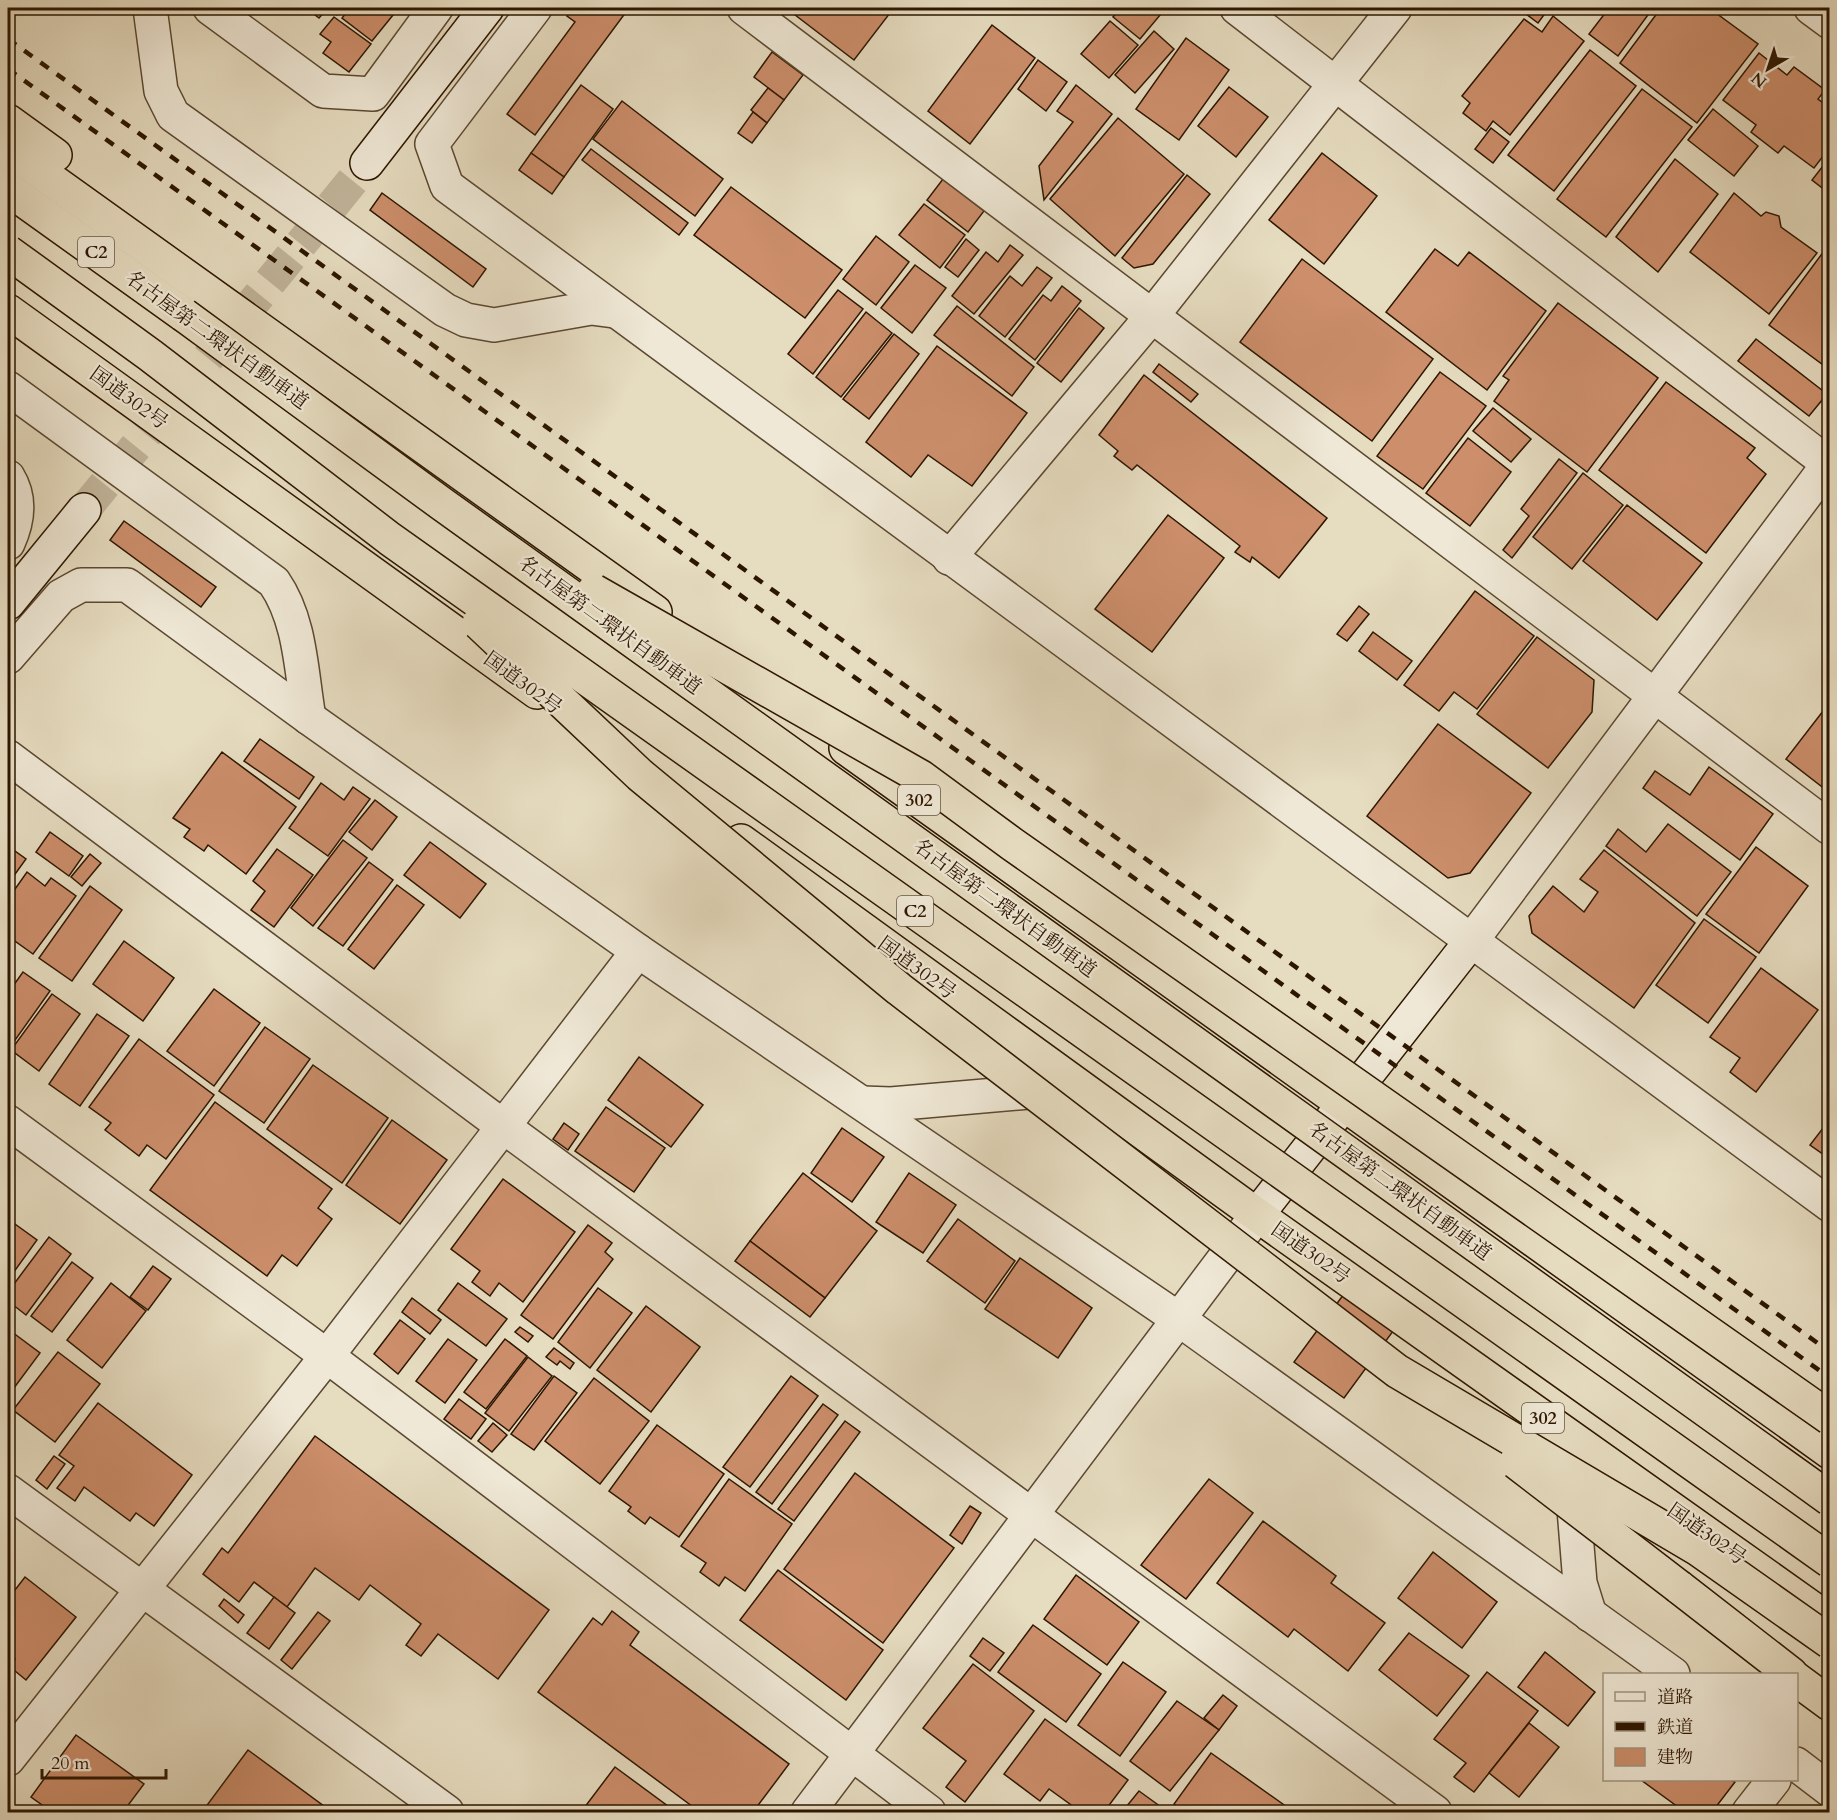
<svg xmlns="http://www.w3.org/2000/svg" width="1837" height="1820" font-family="Cardo,'Noto Serif JP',serif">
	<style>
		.building { fill: #cc8e6b; stroke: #2d1601; stroke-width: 1.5 }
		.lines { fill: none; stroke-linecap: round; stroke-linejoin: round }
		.secondary-tunnel { stroke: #c1b49a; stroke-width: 33; stroke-dasharray: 33 16; stroke-linecap: butt }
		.street-casing { stroke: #5b4831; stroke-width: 36 }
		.secondary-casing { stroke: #2d1601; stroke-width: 36 }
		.highway-casing { stroke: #2d1601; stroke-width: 36 }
		.street { stroke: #efe8d6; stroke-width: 33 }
		.secondary { stroke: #efe8d6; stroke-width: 33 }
		.highway { stroke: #e6dcc0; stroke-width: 33 }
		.rail { stroke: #2d1601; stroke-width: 4.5; stroke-dasharray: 10 10; stroke-linecap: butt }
		.highway-bridge-casing { stroke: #2d1601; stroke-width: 36; stroke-linecap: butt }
		.highway-bridge { stroke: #e6dcc0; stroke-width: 33 }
		.labels { text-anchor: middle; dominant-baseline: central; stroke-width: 4.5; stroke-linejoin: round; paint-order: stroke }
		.shield { fill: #efe8d6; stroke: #675541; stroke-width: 1.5 }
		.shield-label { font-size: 18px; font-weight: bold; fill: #2d1601 }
		.street-label { font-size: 20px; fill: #2d1601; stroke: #efe8d6 }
	</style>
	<rect width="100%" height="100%" fill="#e6dcc0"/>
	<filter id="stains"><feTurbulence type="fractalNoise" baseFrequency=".00333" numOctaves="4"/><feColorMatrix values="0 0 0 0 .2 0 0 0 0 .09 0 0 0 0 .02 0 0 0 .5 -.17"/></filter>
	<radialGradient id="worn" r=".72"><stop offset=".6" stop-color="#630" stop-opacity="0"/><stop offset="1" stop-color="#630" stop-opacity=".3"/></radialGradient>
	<g class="building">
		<polygon points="306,8 342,8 337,15 328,8 319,18"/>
		<polygon points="350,8 384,8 393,15 372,41 342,18"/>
		<polygon points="573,8 629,8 535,135 507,114 575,22 567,16"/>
		<polygon points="786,8 883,8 890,13 854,60"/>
		<polygon points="1120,8 1166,8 1140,39 1113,17"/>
		<polygon points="1518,8 1549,8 1538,23"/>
		<polygon points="1609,8 1653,8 1618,56 1589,34"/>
		<polygon points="1661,8 1709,8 1758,44 1697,123 1620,63"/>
		<polygon points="1553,16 1584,41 1510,135 1493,121 1486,131 1463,113 1470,103 1462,96 1524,19 1542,32"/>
		<polygon points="334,17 371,44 349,72 323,53 331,42 320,34"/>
		<polygon points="1110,21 1138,45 1109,78 1081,54"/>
		<polygon points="992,25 1035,58 970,144 928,111"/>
		<polygon points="1154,31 1174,49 1135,93 1115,75"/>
		<polygon points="1186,38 1229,70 1179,140 1136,109"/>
		<polygon points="1590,50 1636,86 1554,191 1508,155"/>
		<polygon points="772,52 803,75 784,100 754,77"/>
		<polygon points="1759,53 1787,75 1794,67 1825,90 1818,99 1830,108 1830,147 1814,168 1784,146 1778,153 1751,132 1756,125 1723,100"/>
		<polygon points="1038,60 1067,82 1046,111 1018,89"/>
		<polygon points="581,85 613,109 564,177 531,153"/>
		<polygon points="1076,85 1112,114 1044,200 1039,166 1073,122 1057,111"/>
		<polygon points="1229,87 1268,117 1236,157 1198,126"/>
		<polygon points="768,88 784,100 767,123 751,110"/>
		<polygon points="1642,89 1692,127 1606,237 1557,199"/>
		<polygon points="622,101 723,179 695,216 593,139"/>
		<polygon points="1713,109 1758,146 1734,176 1688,140"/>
		<polygon points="753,112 767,123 752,143 738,133"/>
		<polygon points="1118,118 1184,174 1115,256 1050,199"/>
		<polygon points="1491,128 1509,142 1493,163 1475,149"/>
		<polygon points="591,149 688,223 679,235 582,160"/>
		<polygon points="531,153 564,177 552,194 519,170"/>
		<polygon points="1322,153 1377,196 1324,264 1269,220"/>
		<polygon points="1830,157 1830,194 1812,180"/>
		<polygon points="1675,159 1718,194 1658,272 1616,237"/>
		<polygon points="1187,175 1210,194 1153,264 1134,268 1122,258"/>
		<polygon points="943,179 984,211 968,232 927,200"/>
		<polygon points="731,187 842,270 805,318 694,235"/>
		<polygon points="382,193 486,269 473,287 370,210"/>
		<polygon points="1734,193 1761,216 1766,212 1779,216 1781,227 1817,253 1769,314 1690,252"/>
		<polygon points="924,204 965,235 940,268 899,235"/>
		<polygon points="876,236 909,262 876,305 843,279"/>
		<polygon points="966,239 979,250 958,277 945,267"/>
		<polygon points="1830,243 1830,370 1769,325"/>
		<polygon points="1010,245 1023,255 974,314 952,296 986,252 998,262"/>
		<polygon points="1435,249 1458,266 1469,252 1546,311 1487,390 1386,312"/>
		<polygon points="1302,259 1433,359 1372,441 1240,342"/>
		<polygon points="915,265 946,288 912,333 881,308"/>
		<polygon points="1037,267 1052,278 1005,337 979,316 1010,276 1022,286"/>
		<polygon points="1062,286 1081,301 1035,360 1009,339 1043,295 1051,301"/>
		<polygon points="838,290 863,309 813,374 788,354"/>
		<polygon points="1558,303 1658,378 1587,472 1494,401 1509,380 1503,376"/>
		<polygon points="957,306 1034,367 1012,396 934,335"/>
		<polygon points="1079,308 1104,328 1061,382 1037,363"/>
		<polygon points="866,312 892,333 841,397 816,377"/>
		<polygon points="894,334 919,354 869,419 843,399"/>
		<polygon points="1756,339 1827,394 1809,416 1738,361"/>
		<polygon points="937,346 1027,413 972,486 928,455 911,477 866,442"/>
		<polygon points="1159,364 1198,394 1191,402 1153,372"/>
		<polygon points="1440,372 1486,406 1423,489 1377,456"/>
		<polygon points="1144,375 1327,518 1279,578 1252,557 1250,562 1235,552 1240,546 1137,465 1132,470 1114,456 1118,451 1099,435"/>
		<polygon points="1666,382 1755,448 1747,458 1766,474 1706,553 1599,470"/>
		<polygon points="1493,408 1531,439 1511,462 1473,431"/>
		<polygon points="1468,438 1511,472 1470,526 1426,493"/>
		<polygon points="1559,459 1577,473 1512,558 1503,550 1529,516 1521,509"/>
		<polygon points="1583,473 1623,505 1572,569 1533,537"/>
		<polygon points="1627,505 1702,563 1657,620 1583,561"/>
		<polygon points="1168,515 1224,558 1152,652 1095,609"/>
		<polygon points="124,521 216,587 201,607 110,540"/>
		<polygon points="1475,591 1534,636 1477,709 1454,692 1439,711 1404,685"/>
		<polygon points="1359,606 1369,614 1347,641 1337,634"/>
		<polygon points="1373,632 1412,661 1397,680 1359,651"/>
		<polygon points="1537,637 1594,680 1592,712 1548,768 1477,714"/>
		<polygon points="1830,702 1830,793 1786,759"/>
		<polygon points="1438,724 1531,793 1470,873 1448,878 1367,816"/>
		<polygon points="260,739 314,777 299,799 244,761"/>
		<polygon points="222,752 296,807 246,874 208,845 204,851 184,837 190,829 173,818"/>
		<polygon points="1709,767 1773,814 1740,860 1643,788 1655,771 1690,795"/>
		<polygon points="321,783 344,800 353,787 370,799 328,856 289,828"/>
		<polygon points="375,800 397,817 372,850 349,832"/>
		<polygon points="1668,824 1731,872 1697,916 1606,846 1618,829 1646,852"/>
		<polygon points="50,832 83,856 69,876 36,852"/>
		<polygon points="343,840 367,858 313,926 291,908"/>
		<polygon points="430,842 486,884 460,918 404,875"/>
		<polygon points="8,846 26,859 8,884"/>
		<polygon points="1756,847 1808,886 1759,953 1706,914"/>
		<polygon points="277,849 313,875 274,927 251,910 265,891 253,881"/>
		<polygon points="1604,850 1695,923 1634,1008 1532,933 1529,916 1553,886 1584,912 1598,892 1580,879"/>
		<polygon points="90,854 101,863 82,886 71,877"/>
		<polygon points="369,862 393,880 343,946 318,928"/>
		<polygon points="27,872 45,886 51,878 76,896 33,954 8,936 8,899"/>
		<polygon points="397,885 424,905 374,969 348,949"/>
		<polygon points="90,886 122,910 72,981 39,958"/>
		<polygon points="1704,919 1756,957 1708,1023 1656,985"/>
		<polygon points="124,941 174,978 143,1021 93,984"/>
		<polygon points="1761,968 1818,1010 1756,1092 1730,1072 1740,1058 1710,1037"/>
		<polygon points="23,972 50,991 8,1050 8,993"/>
		<polygon points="214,989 260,1023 214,1086 167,1051"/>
		<polygon points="52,994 80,1014 39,1071 11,1050"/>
		<polygon points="97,1014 129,1036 80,1106 49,1084"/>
		<polygon points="265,1027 310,1059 264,1123 219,1091"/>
		<polygon points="139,1039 214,1095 166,1159 147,1145 139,1156 105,1130 111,1123 89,1107"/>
		<polygon points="639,1057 703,1105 671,1147 608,1100"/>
		<polygon points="313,1065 388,1118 342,1183 267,1129"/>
		<polygon points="215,1102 332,1189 318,1208 332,1219 297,1266 282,1255 267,1276 150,1190"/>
		<polygon points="606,1107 665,1148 634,1192 575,1151"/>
		<polygon points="1830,1119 1830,1159 1810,1145"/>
		<polygon points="392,1120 447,1160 400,1224 346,1185"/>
		<polygon points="564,1123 579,1134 568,1150 553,1139"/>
		<polygon points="842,1128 884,1157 852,1202 811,1173"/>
		<polygon points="803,1173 877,1231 825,1298 750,1241"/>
		<polygon points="909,1173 956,1205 923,1253 876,1222"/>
		<polygon points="503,1179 575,1232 523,1302 499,1283 490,1296 472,1282 480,1271 451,1249"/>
		<polygon points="8,1219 37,1240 8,1280"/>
		<polygon points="958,1219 1015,1261 985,1303 927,1261"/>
		<polygon points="588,1225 612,1243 605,1252 613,1259 553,1339 521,1315"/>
		<polygon points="49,1237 71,1254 26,1315 8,1301 8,1292"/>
		<polygon points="750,1241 825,1298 810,1317 735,1261"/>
		<polygon points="1020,1258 1092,1308 1058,1358 985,1309"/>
		<polygon points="72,1262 93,1278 52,1332 31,1316"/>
		<polygon points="153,1266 171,1279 148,1310 130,1297"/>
		<polygon points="111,1283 146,1311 102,1368 67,1340"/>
		<polygon points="458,1283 507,1319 486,1346 438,1310"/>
		<polygon points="1349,1287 1399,1323 1344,1398 1294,1362"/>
		<polygon points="598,1288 632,1313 590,1368 558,1342"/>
		<polygon points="412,1298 441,1320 430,1334 402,1312"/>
		<polygon points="646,1306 700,1347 651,1412 597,1370"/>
		<polygon points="400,1320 425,1339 398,1374 374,1354"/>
		<polygon points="520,1327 533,1336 528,1342 515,1332"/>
		<polygon points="8,1329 40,1353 8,1396"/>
		<polygon points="448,1339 477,1360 445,1403 416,1381"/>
		<polygon points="505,1339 527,1356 486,1409 464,1392"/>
		<polygon points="554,1348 574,1363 570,1369 560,1361 557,1365 546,1357"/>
		<polygon points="58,1352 100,1384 55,1442 13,1410"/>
		<polygon points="528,1357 552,1376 509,1431 485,1413"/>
		<polygon points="554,1376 577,1393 534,1450 511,1434"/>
		<polygon points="791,1376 818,1396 750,1487 723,1467"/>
		<polygon points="594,1378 649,1421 600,1484 545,1441"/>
		<polygon points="459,1399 486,1419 471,1439 444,1419"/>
		<polygon points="98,1403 192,1475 154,1526 136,1513 130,1521 84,1487 75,1501 57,1488 74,1466 59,1455"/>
		<polygon points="823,1404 838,1415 772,1504 756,1492"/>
		<polygon points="845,1421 860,1432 794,1521 778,1509"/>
		<polygon points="493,1423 507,1435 492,1452 478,1441"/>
		<polygon points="657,1425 724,1474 679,1537 650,1517 645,1524 628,1511 631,1507 609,1491"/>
		<polygon points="315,1436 549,1610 498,1679 438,1634 421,1656 406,1645 421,1624 370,1585 359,1600 315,1568 287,1607 254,1582 239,1602 203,1574 222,1548 228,1553"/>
		<polygon points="54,1456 65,1464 47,1489 36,1480"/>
		<polygon points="855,1473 954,1548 883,1643 784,1569"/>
		<polygon points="729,1479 792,1524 745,1591 725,1577 719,1586 700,1572 706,1563 681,1546"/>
		<polygon points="1209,1479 1253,1513 1186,1599 1141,1565"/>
		<polygon points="970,1506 981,1513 962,1544 950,1535"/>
		<polygon points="1263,1521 1336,1576 1331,1583 1385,1623 1348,1671 1294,1629 1288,1637 1217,1583"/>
		<polygon points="1433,1552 1497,1602 1462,1648 1398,1598"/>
		<polygon points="778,1570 883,1650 846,1700 740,1620"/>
		<polygon points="1076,1575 1139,1622 1107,1665 1044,1619"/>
		<polygon points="25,1577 76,1617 26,1680 9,1666 15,1659 8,1653 8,1599"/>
		<polygon points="274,1597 295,1613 269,1649 247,1633"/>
		<polygon points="224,1599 244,1615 238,1623 219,1606"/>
		<polygon points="612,1611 639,1632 630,1645 789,1764 753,1812 700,1812 538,1692 593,1618 602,1625"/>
		<polygon points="318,1612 330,1621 292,1669 281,1660"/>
		<polygon points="1033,1625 1101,1674 1066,1722 998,1672"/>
		<polygon points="1409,1633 1469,1676 1437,1716 1379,1670"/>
		<polygon points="983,1638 1004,1653 990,1671 970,1656"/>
		<polygon points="1545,1652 1595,1692 1568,1726 1518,1687"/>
		<polygon points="1123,1662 1166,1692 1120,1756 1078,1725"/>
		<polygon points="973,1664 1034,1711 965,1802 946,1787 966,1761 923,1728"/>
		<polygon points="1487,1672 1538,1711 1474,1792 1454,1777 1466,1763 1434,1739"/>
		<polygon points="1223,1695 1237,1706 1219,1730 1204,1718"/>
		<polygon points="1177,1701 1219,1730 1170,1791 1130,1761"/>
		<polygon points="1045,1719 1128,1780 1104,1812 1081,1812 1049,1789 1040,1801 1004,1774"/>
		<polygon points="1529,1723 1559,1747 1519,1797 1489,1773"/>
		<polygon points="76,1735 144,1784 123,1812 52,1812 31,1797"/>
		<polygon points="248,1750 332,1812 202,1812"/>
		<polygon points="1211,1753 1294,1812 1185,1812 1174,1804"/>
		<polygon points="615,1767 676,1812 581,1812"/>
		<polygon points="1641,1780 1731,1780 1735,1782 1712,1812 1685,1812"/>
		<polygon points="1139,1791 1168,1812 1122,1812"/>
	</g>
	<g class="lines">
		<polyline class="secondary-tunnel" points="84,510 367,163"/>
		<defs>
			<g id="street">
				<polyline points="150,8 161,91 173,115 445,310 466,320 494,325 591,308 614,311"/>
				<polyline points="210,8 323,91 373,94 436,8"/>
				<polyline points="535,8 432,144 447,186 1830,1205"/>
				<polyline points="744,8 1830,828"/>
				<polyline points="1237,8 1830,465"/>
				<polyline points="1811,8 1830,22"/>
				<path d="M 8,388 L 274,582 C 301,621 301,672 309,718"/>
				<path d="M 8,477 C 21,498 18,521 8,543"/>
				<polyline points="949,558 1152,316 1395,8"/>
				<polyline points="8,657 61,596 81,585 127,585 309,718 638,951 1177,1318 1673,1674"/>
				<polyline points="8,757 504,1127 1435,1812"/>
				<polyline points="1472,940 1830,462"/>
				<polyline points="862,1103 891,1104 1052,1090"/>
				<polyline points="8,1122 327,1356 929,1812"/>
				<polyline points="1572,1484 1580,1583 1590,1615"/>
				<polyline points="8,1491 447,1812"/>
				<polyline points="8,1759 327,1356 638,951"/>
				<polyline points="1796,1764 1830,1790"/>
				<polyline points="808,1812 1257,1215"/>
				<polyline points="1749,1812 1774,1780"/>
			</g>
			<g id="secondary">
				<polyline points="367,163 487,8"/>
				<polyline points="8,603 84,510"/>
				<polyline points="1257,1215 1472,940"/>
			</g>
			<g id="highway">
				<polyline points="8,121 55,155"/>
				<polyline points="8,149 655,612"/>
				<polyline points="8,189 184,315"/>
				<polyline points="8,311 537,692"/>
				<polyline points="846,748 1830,1452"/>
				<polyline points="741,841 1257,1215 1830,1621"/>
				<polyline points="1679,1587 1791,1674"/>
				<polyline points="1796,1679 1830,1704"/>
			</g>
		</defs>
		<use href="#street" class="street-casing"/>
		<use href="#secondary" class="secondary-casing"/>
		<use href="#highway" class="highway-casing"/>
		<use href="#street" class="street"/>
		<use href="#secondary" class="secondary"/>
		<use href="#highway" class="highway"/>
		<g class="rail">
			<polyline points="8,39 1830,1352"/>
			<polyline points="8,69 1830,1378"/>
		</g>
		<defs>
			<g id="highway-bridge">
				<polyline points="8,252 150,355 390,539 1830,1561"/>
				<polyline points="184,315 442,504 1830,1499"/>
				<polyline points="594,591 921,777 1012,844 1830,1418"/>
				<polyline points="479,623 640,775 899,989 1397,1371 1698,1549 1830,1642"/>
				<polyline points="1516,1462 1679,1587"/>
			</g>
		</defs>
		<use href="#highway-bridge" class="highway-bridge-casing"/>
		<use href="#highway-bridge" class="highway-bridge"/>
	</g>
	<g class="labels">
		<g class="shield">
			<rect x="78" y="237" width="36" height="30" rx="4.5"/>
			<rect x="898" y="785" width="42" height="30" rx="4.5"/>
			<rect x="897" y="896" width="36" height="30" rx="4.5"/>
			<rect x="1522" y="1403" width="42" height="30" rx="4.5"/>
		</g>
		<g class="shield-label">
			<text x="96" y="252">C2</text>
			<text x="919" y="800">302</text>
			<text x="915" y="911">C2</text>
			<text x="1543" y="1418">302</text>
		</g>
		<g class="street-label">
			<text transform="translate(217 340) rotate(36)">名古屋第二環状自動車道</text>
			<text transform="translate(129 398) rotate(36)">国道302号</text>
			<text transform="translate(610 625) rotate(36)">名古屋第二環状自動車道</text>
			<text transform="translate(523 683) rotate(36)">国道302号</text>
			<text transform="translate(1005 908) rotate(36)">名古屋第二環状自動車道</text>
			<text transform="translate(917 968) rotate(36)">国道302号</text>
			<text transform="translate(1400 1191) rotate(36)">名古屋第二環状自動車道</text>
			<text transform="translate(1311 1253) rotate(35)">国道302号</text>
			<text transform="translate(1707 1534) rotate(35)">国道302号</text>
		</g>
	</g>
	<rect width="1837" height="1820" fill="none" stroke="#e6dcc0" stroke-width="30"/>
	<rect x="9" y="9" width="1819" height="1802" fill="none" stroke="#2d1601" stroke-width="3"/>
	<rect x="15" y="15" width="1807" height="1790" fill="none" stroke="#2d1601" stroke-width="1.5"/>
	<rect x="1603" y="1673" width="195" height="108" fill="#efe8d6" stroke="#a19481" stroke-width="1.5"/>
	<rect x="1615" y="1692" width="30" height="9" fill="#efe8d6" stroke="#a19481" stroke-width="1.5"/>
	<text x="1657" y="1703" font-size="18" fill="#2d1601">道路</text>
	<rect x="1615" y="1722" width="30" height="9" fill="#2d1601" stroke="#a19481" stroke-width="1.5"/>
	<text x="1657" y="1733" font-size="18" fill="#2d1601">鉄道</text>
	<rect x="1615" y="1748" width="30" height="18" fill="#cc8e6b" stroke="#a19481" stroke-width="1.5"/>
	<text x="1657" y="1763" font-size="18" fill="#2d1601">建物</text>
	<g transform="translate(1768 69) rotate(219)" stroke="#efe8d6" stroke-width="4.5" paint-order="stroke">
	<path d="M0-4.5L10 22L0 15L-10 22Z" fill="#2d1601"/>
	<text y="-9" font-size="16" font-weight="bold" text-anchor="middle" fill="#2d1601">N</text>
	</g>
	<path d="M42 1769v9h124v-9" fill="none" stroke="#2d1601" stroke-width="3"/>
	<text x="51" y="1769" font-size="18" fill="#2d1601" stroke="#efe8d6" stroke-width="4.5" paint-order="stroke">20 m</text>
	<rect width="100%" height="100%" filter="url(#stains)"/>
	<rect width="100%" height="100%" fill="url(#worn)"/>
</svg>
